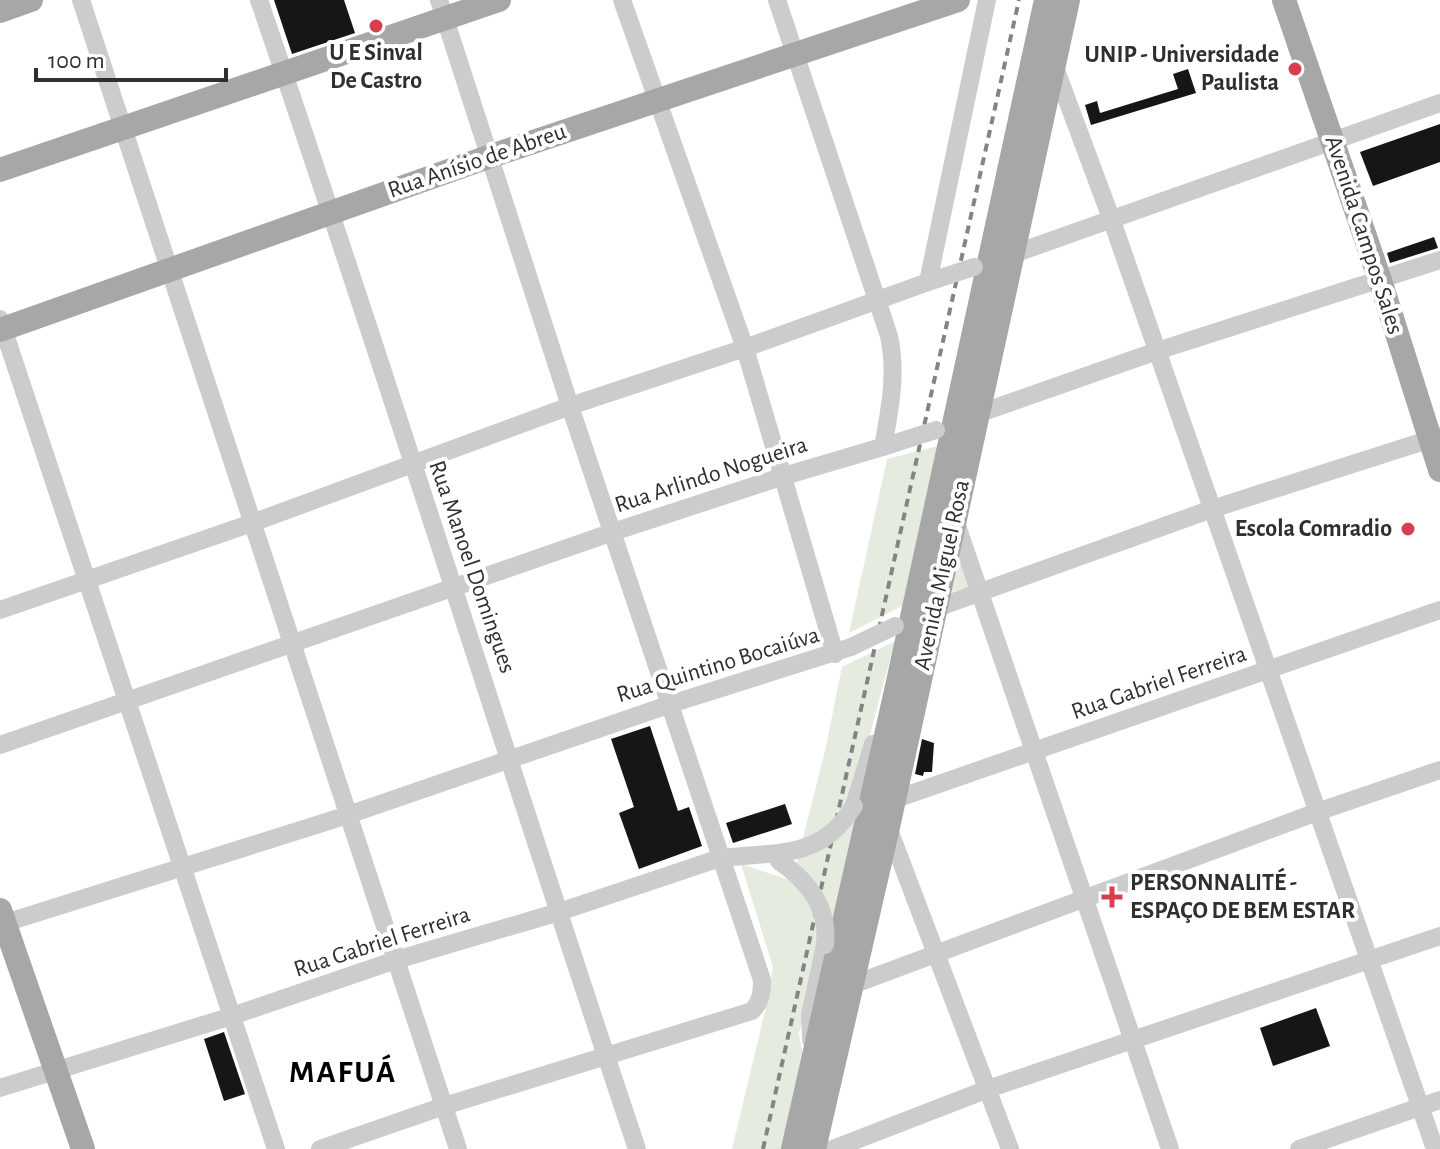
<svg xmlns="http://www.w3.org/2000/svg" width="1440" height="1149" font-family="'Alegreya Sans',sans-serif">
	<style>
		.green { fill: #e5ebde }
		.building { fill: #161616 }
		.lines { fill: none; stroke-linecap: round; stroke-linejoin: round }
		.minor { stroke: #ccc; stroke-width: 18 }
		.major { stroke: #a7a7a7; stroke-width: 24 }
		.rail { stroke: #848484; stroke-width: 4; stroke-dasharray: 8 6; stroke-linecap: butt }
		.minor-bridge { stroke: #ccc; stroke-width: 18 }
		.poi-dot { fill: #d93e4f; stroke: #fff; stroke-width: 3 }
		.labels { text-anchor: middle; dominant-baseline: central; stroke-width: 8; stroke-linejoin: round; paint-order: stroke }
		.poi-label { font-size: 24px; font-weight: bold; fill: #2f2f2f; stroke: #fff; text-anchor: end }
		.street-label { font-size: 24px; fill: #2f2f2f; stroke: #fff }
		.district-label { font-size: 32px; font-weight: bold; letter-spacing: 2px; fill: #000; stroke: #fff }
	</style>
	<rect width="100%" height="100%" fill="#fff"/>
	<g class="green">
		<polygon points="938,446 904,605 849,633 887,459"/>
		<polygon points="959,553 972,587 947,593"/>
		<polygon points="895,641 855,790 847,808 854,823 833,931 821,938 799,1034 803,1055 783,1149 732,1149 766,1007 773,967 741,864 792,881 825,751 842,667"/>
	</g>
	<g class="building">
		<polygon points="274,0 344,0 355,33 292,54"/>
		<polygon points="1188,69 1196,93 1091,125 1085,105 1097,101 1100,113 1178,89 1173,74"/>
		<polygon points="1440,124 1440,162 1373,186 1360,152"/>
		<polygon points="1434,237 1438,248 1390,263 1387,253"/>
		<polygon points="650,726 678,811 689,807 702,846 639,869 619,813 634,807 611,739"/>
		<polygon points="922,739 934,743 932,772 924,772 923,776 915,774"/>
		<polygon points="785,804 792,824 733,843 726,823"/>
		<polygon points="1316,1008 1330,1046 1273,1066 1260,1028"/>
		<polygon points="224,1032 245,1094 224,1101 204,1039"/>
	</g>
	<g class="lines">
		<g class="minor">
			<polyline points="81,0 458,1149"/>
			<path d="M 259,0 C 390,382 509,767 637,1149"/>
			<polyline points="622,0 745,348 835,654"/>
			<path d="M 777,0 L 889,336 C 897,373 890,409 883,447"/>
			<polyline points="1054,65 1111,218 1435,1149"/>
			<polyline points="1005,257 1440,103"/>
			<polyline points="0,319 276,1149"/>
			<polyline points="969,417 1157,351 1440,260"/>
			<polyline points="955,520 1170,1149"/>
			<polyline points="0,610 252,523 570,406 745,348 928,282 987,0"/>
			<polyline points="928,611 1212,509 1440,436"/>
			<polyline points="0,745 613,532 784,476 889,445"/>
			<polyline points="893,800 1440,610"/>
			<polyline points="854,806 873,744"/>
			<polyline points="888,827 1010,1149"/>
			<polyline points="5,923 348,815 671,704 851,647"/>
			<polyline points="852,985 1317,812 1440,770"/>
			<polyline points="811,1040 810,1015 825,945"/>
			<polyline points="0,1088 232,1016 396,960 559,912 720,858 779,853"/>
			<path d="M 320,1149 L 444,1106 L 752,1011 C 761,1002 762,992 762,980 L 570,406 L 439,0"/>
			<polyline points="833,1149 988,1089 1440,936"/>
			<polyline points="1299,1149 1440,1100"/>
		</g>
		<g class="major">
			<polyline points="1284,0 1380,280 1440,470"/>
			<polyline points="0,11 31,0"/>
			<polyline points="0,170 499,0"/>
			<polyline points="0,330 491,156 958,0"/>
			<polyline points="0,910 83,1149"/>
			<polyline points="793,1149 898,682 1046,0"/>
			<polyline points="814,1149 888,827 1068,0"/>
		</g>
		<polyline class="rail" points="763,1149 1019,0"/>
		<g class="minor-bridge">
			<polyline points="928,282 974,267"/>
			<polyline points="889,445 936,430"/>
			<polyline points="851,647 895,626"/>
			<path d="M 779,853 C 814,849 835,836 854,806"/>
			<path d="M 779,861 C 808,881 829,907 825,945"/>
		</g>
	</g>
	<g class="poi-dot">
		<circle cx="376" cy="26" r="8"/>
		<circle cx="1295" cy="69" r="8"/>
		<circle cx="1408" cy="529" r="8"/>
		<path d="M1108 885h8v8h8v8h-8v8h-8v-8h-8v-8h8z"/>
	</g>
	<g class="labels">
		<g class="poi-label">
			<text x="376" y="53" text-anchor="middle">U E Sinval<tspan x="376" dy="28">De Castro</tspan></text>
			<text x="1279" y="55">UNIP - Universidade<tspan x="1279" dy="28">Paulista</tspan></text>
			<text x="1392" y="529">Escola Comradio</text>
			<text x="1130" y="883" text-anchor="start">PERSONNALITÉ -<tspan x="1130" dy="28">ESPAÇO DE BEM ESTAR</tspan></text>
		</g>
		<g class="street-label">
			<text transform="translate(477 161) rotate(-19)">Rua Anísio de Abreu</text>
			<text transform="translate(1364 235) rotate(72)">Avenida Campos Sales</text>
			<text transform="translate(711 475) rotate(-18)">Rua Arlindo Nogueira</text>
			<text transform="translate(472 567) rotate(71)">Rua Manoel Domingues</text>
			<text transform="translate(942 575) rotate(-78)">Avenida Miguel Rosa</text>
			<text transform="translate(718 665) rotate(-17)">Rua Quintino Bocaiúva</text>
			<text transform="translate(1159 683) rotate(-19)">Rua Gabriel Ferreira</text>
			<text transform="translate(382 942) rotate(-18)">Rua Gabriel Ferreira</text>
		</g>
		<g class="district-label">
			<text x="343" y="1072">MAFUÁ</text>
		</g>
	</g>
	<path d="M36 68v12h190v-12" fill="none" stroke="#2f2f2f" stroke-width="4"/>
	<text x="48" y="68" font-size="24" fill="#2f2f2f" stroke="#ffffff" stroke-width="6" paint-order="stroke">100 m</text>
</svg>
